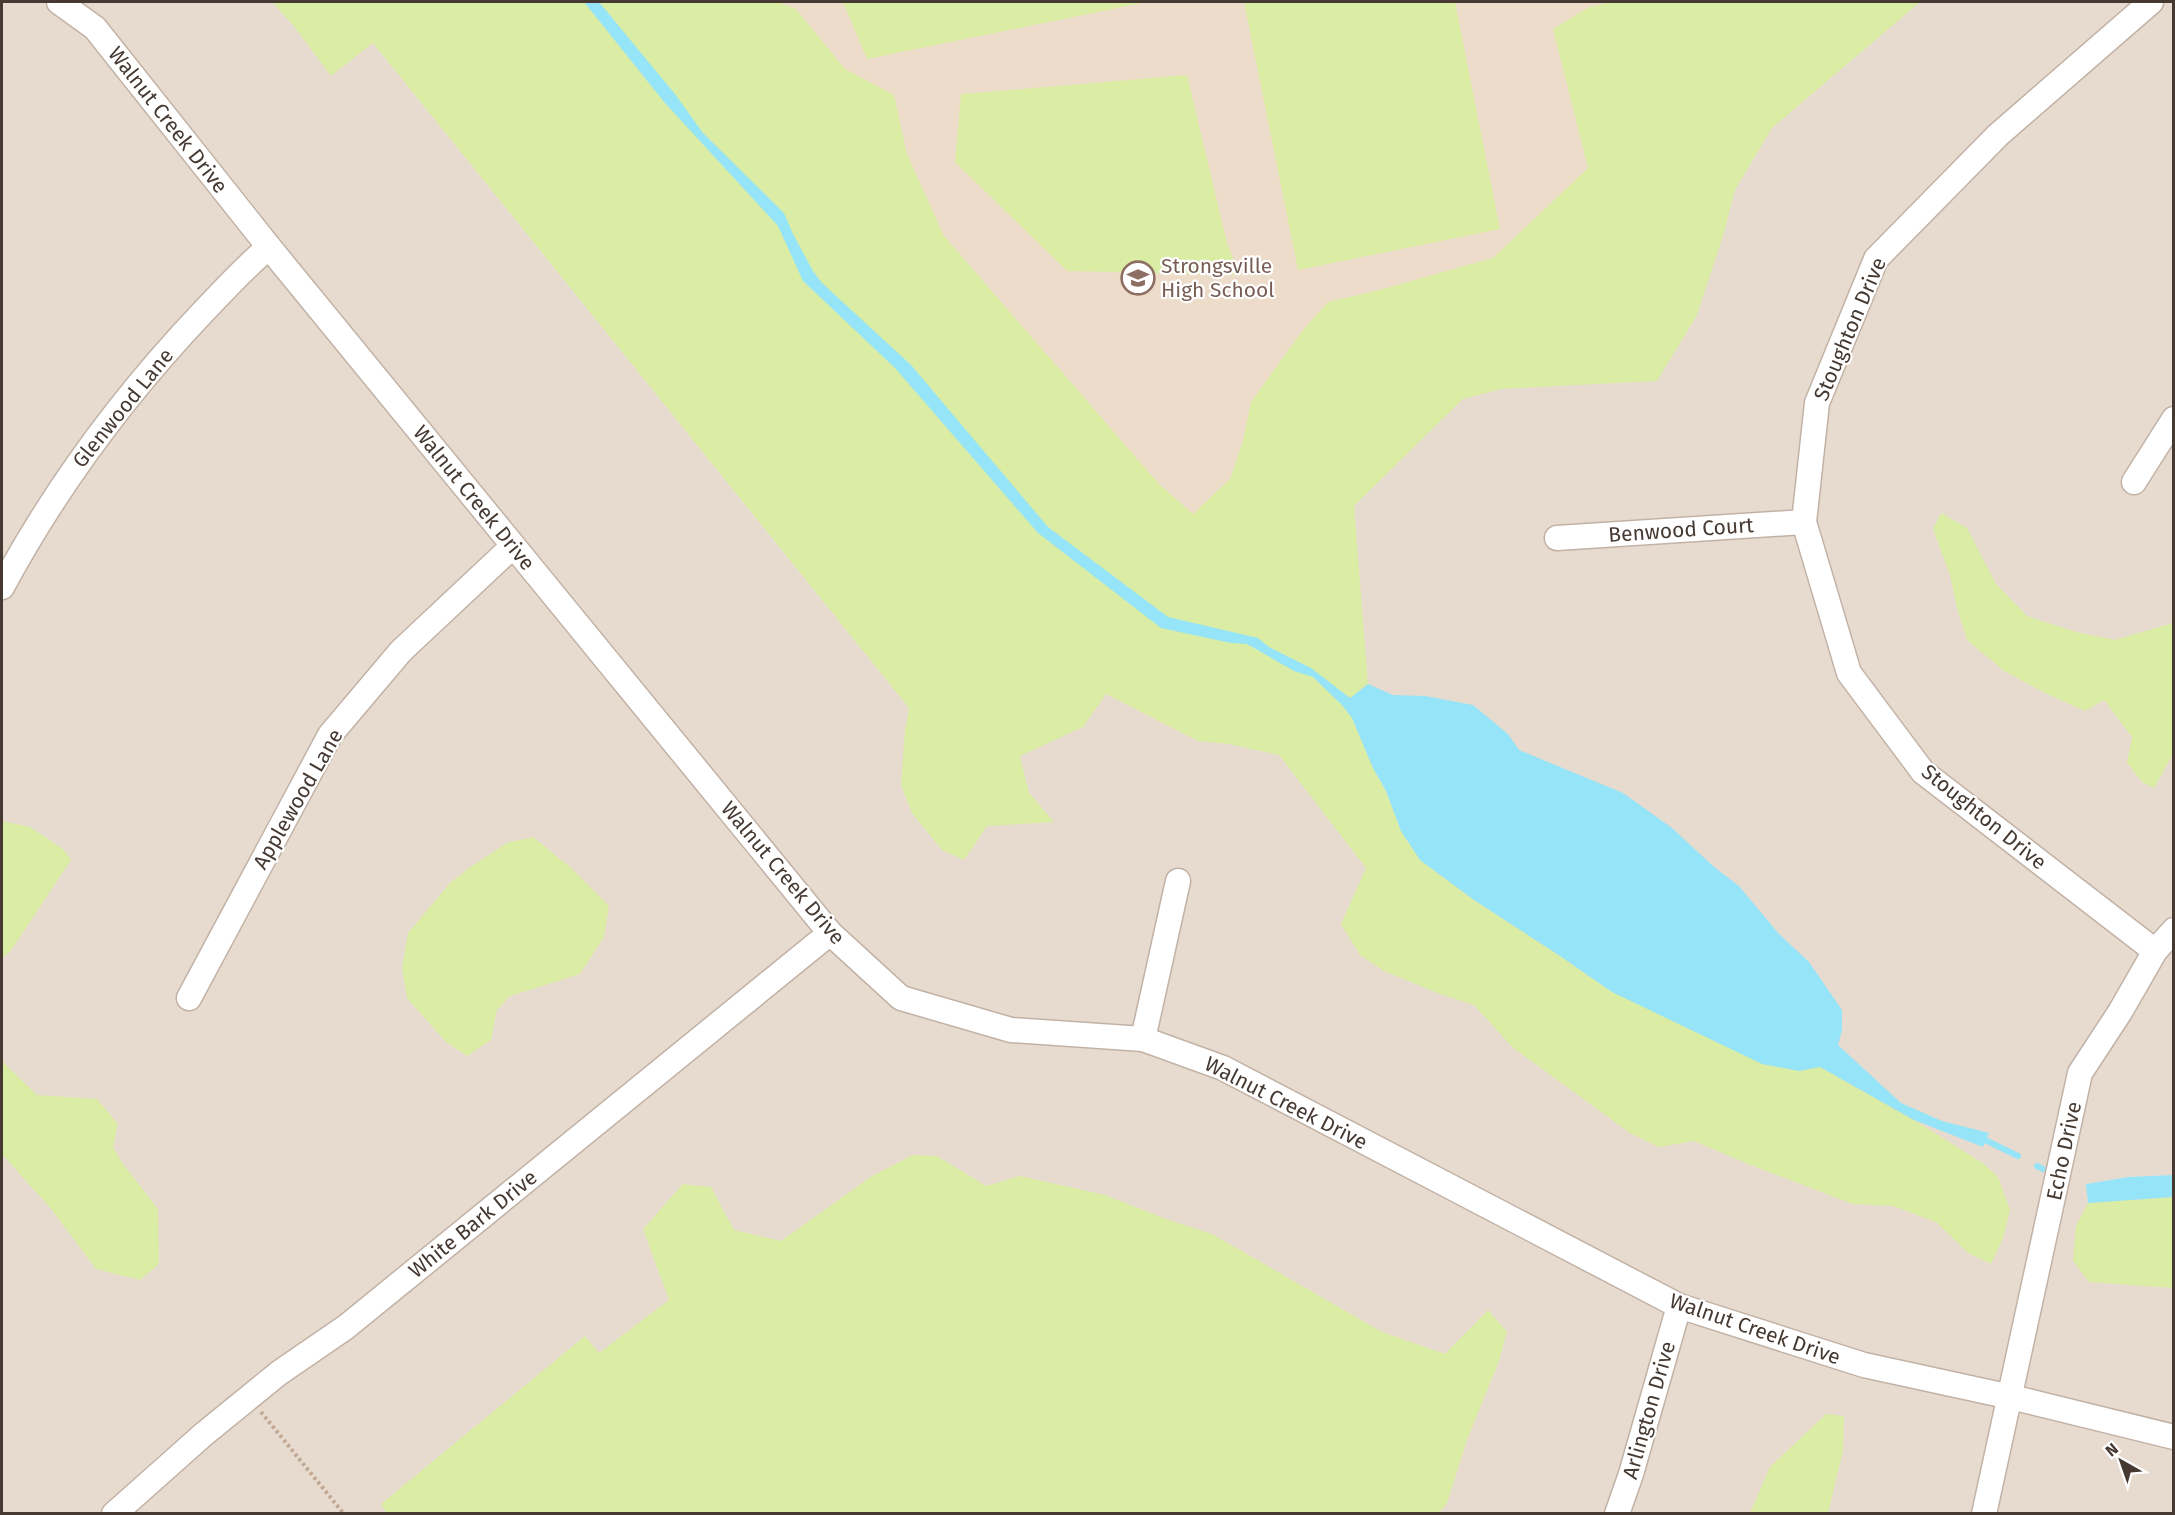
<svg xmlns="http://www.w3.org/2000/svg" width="2175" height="1515" font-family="'Fira Sans',sans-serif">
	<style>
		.residential { fill: #e7dbcf }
		.education { fill: #eedcca }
		.green { fill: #dbeca5 }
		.water { fill: #96e4f7 }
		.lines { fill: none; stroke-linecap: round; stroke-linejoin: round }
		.stream { stroke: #96e4f7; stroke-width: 6 }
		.minor-casing { stroke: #c2b2a6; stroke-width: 27 }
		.path { stroke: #c2a893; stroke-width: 4; stroke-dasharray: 3 3; stroke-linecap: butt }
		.minor { stroke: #fff; stroke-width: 24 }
		.labels { text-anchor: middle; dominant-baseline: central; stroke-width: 4.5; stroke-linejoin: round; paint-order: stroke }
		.street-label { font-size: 21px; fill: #453932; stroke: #fff }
		.education-label { font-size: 21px; fill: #785e54; stroke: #fff; text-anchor: start }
	</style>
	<rect width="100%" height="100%" fill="#f3eae1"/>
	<polygon class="residential" points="2,2 340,2 943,750 1110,611 1819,2 2173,2 2173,1175 2127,1177 2086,1184 2088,1202 2173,1197 2173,1513 2,1514"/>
	<polygon class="education" points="557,2 1819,2 1071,644"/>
	<g class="green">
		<polygon points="272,2 778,2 796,9 845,69 894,95 907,154 944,236 1159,484 1193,514 1230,479 1243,441 1251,402 1303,330 1328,302 1383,289 1493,258 1588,168 1553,29 1589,7 1613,2 1920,2 1772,128 1735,190 1723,236 1697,315 1657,381 1501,389 1463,399 1354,506 1368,684 1342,705 1352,718 1373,768 1386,791 1401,831 1420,860 1474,900 1560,956 1612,992 1799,1071 1820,1067 1914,1120 1984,1164 1998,1177 2010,1210 2003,1238 1991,1264 1968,1253 1936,1222 1893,1206 1853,1204 1748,1164 1694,1141 1659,1147 1630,1133 1512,1047 1474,1005 1440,994 1384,971 1360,955 1341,924 1366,868 1279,755 1229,744 1198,741 1106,694 1083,727 1020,756 1029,793 1054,822 987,826 964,860 942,850 912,813 901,785 905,730 909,708 373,43 331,76 293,25"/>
		<polygon points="843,2 1147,2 867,59"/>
		<polygon points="1244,2 1455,2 1500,229 1298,270"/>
		<polygon points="1187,75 1227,243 1240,275 1067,271 955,162 961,94"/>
		<polygon points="1941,513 1967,528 1996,584 2027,616 2076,632 2115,640 2173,623 2173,754 2154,788 2142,782 2127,763 2132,737 2104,700 2085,711 2045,693 2004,671 1967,640 1957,608 1950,575 1933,529"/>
		<polygon points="2,821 30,827 63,849 71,860 10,952 2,958"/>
		<polygon points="533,837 570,867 609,906 604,937 580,974 510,996 497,1010 491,1040 467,1056 446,1042 407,998 402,969 408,933 450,883 469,868 507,843"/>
		<polygon points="2,1061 37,1095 97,1099 118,1124 113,1147 123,1164 158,1209 159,1264 140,1280 96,1269 52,1210 2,1154"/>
		<polygon points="913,1155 937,1156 986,1186 1020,1176 1105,1195 1166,1219 1212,1234 1382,1332 1445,1354 1488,1310 1507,1332 1499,1361 1467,1440 1447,1503 1438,1514 353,1513 386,1512 381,1504 585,1336 599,1353 669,1300 643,1229 683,1184 711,1187 734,1230 781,1241 872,1176"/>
		<polygon points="2173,1197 2173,1288 2089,1282 2073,1261 2076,1226 2088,1203"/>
		<polygon points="1826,1414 1844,1416 1843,1451 1828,1513 1750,1513 1770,1467"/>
	</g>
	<g class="water">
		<polygon points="584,2 599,2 675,94 703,133 784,213 793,234 813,271 822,283 911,365 1048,527 1168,617 1258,638 1269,647 1311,668 1350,698 1368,684 1393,695 1425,696 1473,705 1508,734 1519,750 1623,793 1672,828 1713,866 1739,886 1779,934 1809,962 1842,1010 1842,1030 1838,1045 1901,1103 1942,1121 1989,1133 1983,1147 1914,1120 1820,1067 1799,1071 1762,1064 1612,992 1560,956 1474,900 1420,860 1401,831 1386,791 1373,768 1352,718 1342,705 1313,677 1294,671 1247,644 1231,643 1161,628 1038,533 895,368 803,281 778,226 665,103"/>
		<polygon points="2173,1175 2173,1197 2088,1203 2086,1184 2128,1177"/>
	</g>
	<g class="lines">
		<g class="stream">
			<polyline points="1979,1137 2018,1156"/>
			<polyline points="2037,1166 2043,1169"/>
		</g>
		<defs>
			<g id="minor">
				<polyline points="59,2 95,28 269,247 830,933 901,998 1011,1030 1143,1039 1223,1068 1679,1306 1864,1365 2011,1397 2174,1437"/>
				<polyline points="2151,2 1998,135 1876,259 1817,403 1804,522 1849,673 1923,772 2155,951"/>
				<polyline points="2134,482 2174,419"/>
				<polyline points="1557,538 1804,522"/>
				<path d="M 2,587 C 56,487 125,394 204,311 C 225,289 246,266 269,247"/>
				<polyline points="189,998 330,735 401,651 513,546"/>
				<polyline points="1143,1039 1178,881"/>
				<polyline points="114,1514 204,1434 279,1373 346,1327 830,933"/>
				<polyline points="1617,1514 1631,1474 1679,1306"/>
				<polyline points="1984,1514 2080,1073 2120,1012 2155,951 2174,930"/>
			</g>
		</defs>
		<use href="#minor" class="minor-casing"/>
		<polyline class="path" points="261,1412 344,1514"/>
		<use href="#minor" class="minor"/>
	</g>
	<defs>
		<symbol id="school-ring" viewBox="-11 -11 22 22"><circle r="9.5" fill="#fff" stroke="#8d6e63" stroke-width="1.5"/><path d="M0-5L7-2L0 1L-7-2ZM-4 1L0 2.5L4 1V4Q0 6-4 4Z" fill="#8d6e63"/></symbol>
	</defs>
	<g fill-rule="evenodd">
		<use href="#school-ring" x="1119" y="259" width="38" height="38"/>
	</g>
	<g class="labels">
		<g class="street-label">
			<text transform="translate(168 120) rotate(52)">Walnut Creek Drive</text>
			<text transform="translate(1850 329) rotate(-67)">Stoughton Drive</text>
			<text transform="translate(123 408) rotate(-51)">Glenwood Lane</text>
			<text transform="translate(474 498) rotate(51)">Walnut Creek Drive</text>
			<text transform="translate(1681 530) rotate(-4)">Benwood Court</text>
			<text transform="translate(298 799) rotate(-60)">Applewood Lane</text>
			<text transform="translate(1984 817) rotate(39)">Stoughton Drive</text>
			<text transform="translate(783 873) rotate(50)">Walnut Creek Drive</text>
			<text transform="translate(1286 1103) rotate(27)">Walnut Creek Drive</text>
			<text transform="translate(2064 1151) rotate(-78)">Echo Drive</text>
			<text transform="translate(473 1224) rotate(-39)">White Bark Drive</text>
			<text transform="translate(1755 1329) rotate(19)">Walnut Creek Drive</text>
			<text transform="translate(1649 1410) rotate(-74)">Arlington Drive</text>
		</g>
		<g class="education-label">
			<text x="1161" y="266">Strongsville<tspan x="1161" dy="24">High School</tspan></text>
		</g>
	</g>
	<rect width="2175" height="1515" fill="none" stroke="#453932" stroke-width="6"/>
	<g transform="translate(2121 1461) rotate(320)" stroke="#ffffff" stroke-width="4.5" paint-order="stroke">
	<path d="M0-4.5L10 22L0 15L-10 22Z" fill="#453932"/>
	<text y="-9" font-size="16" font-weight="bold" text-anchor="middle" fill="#453932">N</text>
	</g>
</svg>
